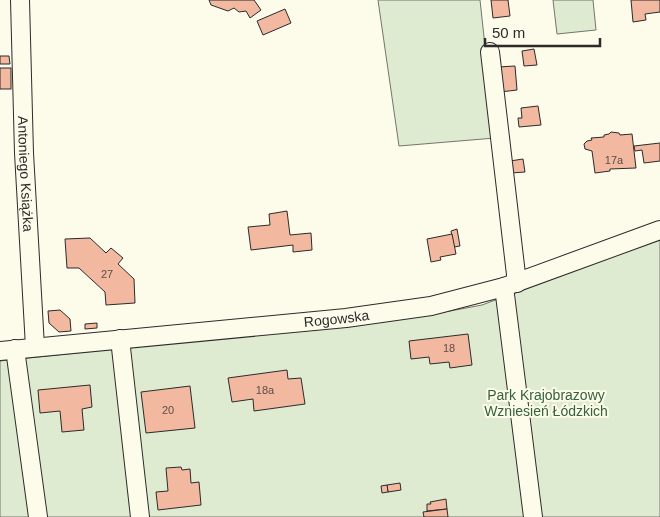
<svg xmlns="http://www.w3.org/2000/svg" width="660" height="517" font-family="Helvetica,sans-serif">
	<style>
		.green { fill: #deebd1; stroke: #74746e }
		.building { fill: #f2b8a0; stroke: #2b2b2b }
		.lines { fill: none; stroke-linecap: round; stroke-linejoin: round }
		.minor-casing { stroke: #2b2b2b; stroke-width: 20 }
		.minor { stroke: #fdfbea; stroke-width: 18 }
		.labels { text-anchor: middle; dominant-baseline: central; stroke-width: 4; stroke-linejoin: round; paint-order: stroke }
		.number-label { font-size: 11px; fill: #5d4e48 }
		.street-label { font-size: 14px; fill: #2b2b2b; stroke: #fdfbea }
		.park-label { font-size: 14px; fill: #34623c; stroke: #fdfbea }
	</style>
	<rect width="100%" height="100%" fill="#fdfbea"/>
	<g class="green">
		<polygon points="378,0 480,0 495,138 399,146"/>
		<polygon points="553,0 593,0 596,30 557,34"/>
		<polygon points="660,239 660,517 0,517 0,361 418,317 482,305"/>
	</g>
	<g class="building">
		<polygon points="209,0 254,0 261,10 250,18 246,11 239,12 234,8 228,11 211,5"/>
		<polygon points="491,0 508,0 510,16 493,18"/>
		<polygon points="631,0 660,0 660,12 645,14 646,20 633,22"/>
		<polygon points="285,9 291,23 263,35 257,21"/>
		<polygon points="534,49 537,65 524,66 522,51"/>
		<polygon points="0,56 9,56 10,64 0,64"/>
		<polygon points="515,66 517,90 500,92 498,67"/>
		<rect x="0" y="68" width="11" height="21"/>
		<polygon points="538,106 541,125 519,127 518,118 522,118 521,108"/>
		<polygon points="611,132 619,133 620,135 632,134 636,168 610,169 610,171 595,173 592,151 585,149 584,144 587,141 592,140 591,138 604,137 604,135 609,134"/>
		<polygon points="660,143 660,161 644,163 642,150 635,151 634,146"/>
		<polygon points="523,159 525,172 511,173 510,161"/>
		<polygon points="287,211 290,235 311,233 312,250 293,252 293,245 251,250 248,227 270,225 269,214"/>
		<polygon points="457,229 460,246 454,247 451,231"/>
		<polygon points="452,234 456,254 440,257 441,260 431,262 427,239"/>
		<polygon points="90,238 106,253 111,248 123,258 118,264 134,279 135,303 106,305 105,292 79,268 67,268 65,239"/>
		<polygon points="60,310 70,319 71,331 59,332 49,323 48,311"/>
		<polygon points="97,323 97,328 85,329 85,324"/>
		<polygon points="468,334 472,365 450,368 449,362 430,364 429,357 411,359 409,341"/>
		<polygon points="287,370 288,379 301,378 305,404 254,411 253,399 232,402 228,378"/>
		<polygon points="90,385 92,407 82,409 84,430 62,432 60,411 40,413 38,390"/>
		<polygon points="190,386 195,428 146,433 141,392"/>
		<polygon points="181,467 182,470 190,469 191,483 199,482 201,505 158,510 156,492 168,491 166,468"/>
		<polygon points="400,483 401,490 388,492 387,485"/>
		<polygon points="387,485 388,492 382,493 381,486"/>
		<polygon points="446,499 447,509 427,511 427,504 431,504 430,502"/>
		<polygon points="447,509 448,517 424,517 423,512"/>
	</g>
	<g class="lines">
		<defs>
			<g id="minor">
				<path id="s1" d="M 20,0 L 24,153 L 35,347"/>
				<polyline points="490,52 517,283"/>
				<polyline points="504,287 533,517"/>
				<polyline points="120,339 140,517"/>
				<polyline points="15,349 38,517"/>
				<path id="s2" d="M 0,351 L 346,318 L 431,306 L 504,287 L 660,230"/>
			</g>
		</defs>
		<use href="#minor" class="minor-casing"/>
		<use href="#minor" class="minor"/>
	</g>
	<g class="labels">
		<g class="number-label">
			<text x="614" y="160">17a</text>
			<text x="107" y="274">27</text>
			<text x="449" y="348">18</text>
			<text x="265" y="390">18a</text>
			<text x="168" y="410">20</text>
		</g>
		<g class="street-label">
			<text stroke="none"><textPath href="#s1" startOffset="174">Antoniego Książka</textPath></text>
			<text stroke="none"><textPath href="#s2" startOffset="338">Rogowska</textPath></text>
		</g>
		<g class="park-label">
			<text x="546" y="395">Park Krajobrazowy<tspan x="546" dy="16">Wzniesień Łódzkich</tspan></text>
		</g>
	</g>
	<path d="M485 38v8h115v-8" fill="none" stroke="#2b2b2b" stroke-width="2.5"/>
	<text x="492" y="38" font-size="15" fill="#2b2b2b" stroke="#fdfbea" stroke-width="4" paint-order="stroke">50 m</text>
</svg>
